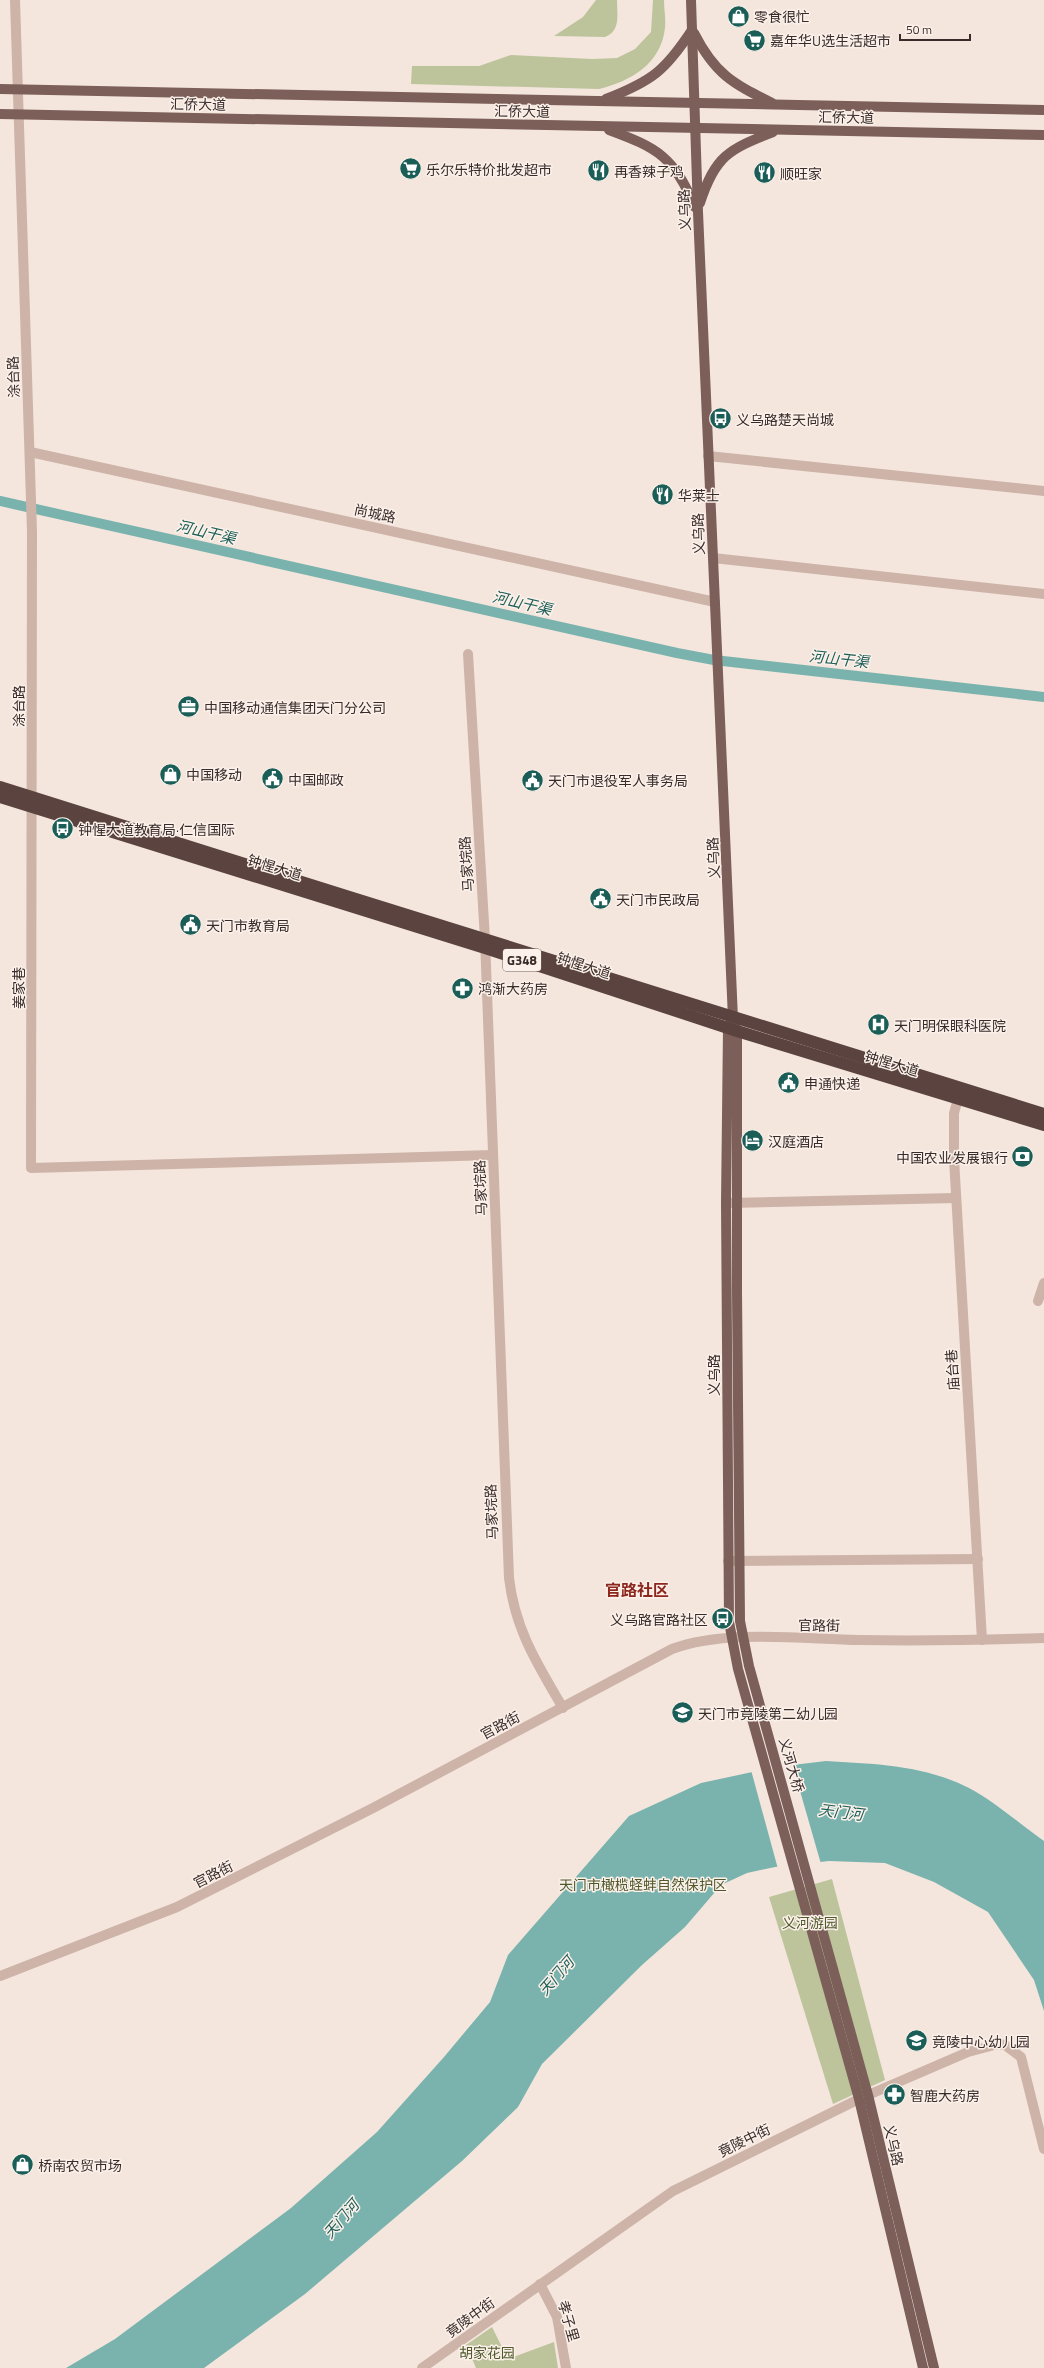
<svg xmlns="http://www.w3.org/2000/svg" width="1044" height="2368" font-family="'Titillium Web','Noto Sans SC',sans-serif">
	<style>
		.green { fill: #bdc49c }
		.water { fill: #7ab3ad }
		.pier { fill: #f4e6dd }
		.lines { fill: none; stroke-linecap: round; stroke-linejoin: round }
		.canal { stroke: #7ab3ad; stroke-width: 10 }
		.minor { stroke: #cdb3a8; stroke-width: 10 }
		.major { stroke: #7c5f59; stroke-width: 10 }
		.highway { stroke: #5b443f; stroke-width: 12 }
		.labels { text-anchor: middle; dominant-baseline: central; stroke-width: 3; stroke-linejoin: round; paint-order: stroke }
		.shield { fill: #fbf1ea; stroke: #736663; stroke-width: 1 }
		.shield-label { font-size: 13px; font-weight: bold; fill: #392b29 }
		.poi-label { font-size: 14px; fill: #392b29; stroke: #fbf1ea; text-anchor: start }
		.street-label { font-size: 14px; fill: #392b29; stroke: #fbf1ea }
		.park-label { font-size: 14px; fill: #4f592b; stroke: #fbf1ea }
		.water-label { font-size: 15px; font-style: italic; fill: #1b5e58; stroke: #fbf1ea }
		.quarter-label { font-size: 16px; font-weight: bold; fill: #8d261c; stroke: #fbf1ea }
	</style>
	<rect width="100%" height="100%" fill="#f4e6dd"/>
	<g class="green">
		<path d="M 596,0 L 617,0 C 617,15 621,31 605,37 L 554,36 L 583,17 Z"/>
		<path d="M 653,0 L 664,0 C 664,9 666,19 665,28 C 661,64 631,81 599,89 L 411,84 L 412,66 L 479,66 L 511,55 L 592,59 L 617,58 L 635,49 L 651,32 Z"/>
		<polygon points="832,1879 885,2080 833,2104 769,1897"/>
		<polygon points="492,2327 508,2359 554,2342 558,2368 476,2368 466,2345"/>
	</g>
	<path class="water" d="M 826,1761 C 875,1764 924,1765 969,1788 C 995,1802 1020,1824 1044,1841 L 1044,2011 L 1034,1980 L 988,1912 L 934,1882 L 885,1863 L 829,1861 L 775,1867 L 747,1873 L 721,1885 L 685,1927 L 642,1965 L 542,2064 L 518,2107 L 462,2161 L 305,2294 L 204,2368 L 66,2368 L 115,2339 L 291,2208 L 377,2132 L 444,2057 L 490,2002 L 508,1955 L 629,1816 L 701,1783 L 776,1767 Z"/>
	<polygon class="pier" points="792,1763 821,1864 778,1869 751,1770"/>
	<g class="lines">
		<polyline class="canal" points="0,501 677,653 714,660 1044,697"/>
		<g class="minor">
			<polyline points="15,0 32,532 31,1168 493,1155"/>
			<polyline points="30,452 715,602"/>
			<polyline points="708,456 1044,491"/>
			<polyline points="713,558 1044,594"/>
			<path d="M 468,654 L 485,939 L 509,1578 C 515,1630 538,1665 563,1708"/>
			<polyline points="958,1099 954,1113 954,1159 982,1640"/>
			<polyline points="728,1203 956,1198"/>
			<polyline points="1038,1301 1044,1283"/>
			<polyline points="728,1561 978,1559"/>
			<path d="M 0,1976 L 177,1907 L 373,1808 L 672,1649 C 726,1629 801,1639 859,1640 C 921,1641 982,1640 1044,1638"/>
			<polyline points="540,2284 557,2317 566,2368"/>
			<polyline points="422,2368 673,2191 859,2099 968,2052 998,2044 1005,2045 1021,2057 1044,2149"/>
		</g>
		<g class="major">
			<polyline points="691,0 698,212 733,1019 737,1031 737,1292 740,1621 749,1666 868,2095 934,2368"/>
			<path d="M 694,33 C 715,74 732,83 772,103"/>
			<polyline points="0,89 1044,110"/>
			<path d="M 606,99 C 652,81 665,71 692,30"/>
			<polyline points="0,114 1044,135"/>
			<path d="M 609,130 C 658,148 674,157 695,207"/>
			<path d="M 700,203 C 715,156 729,149 773,132"/>
			<polyline points="731,1023 728,1028 726,1203 729,1622 738,1669 859,2099 923,2368"/>
		</g>
		<g class="highway">
			<path d="M 0,787 C 348,896 695,1007 1044,1114"/>
			<polyline points="0,797 485,948 737,1031 1044,1125"/>
		</g>
	</g>
	<defs>
		<symbol id="shop-disc" viewBox="-11 -11 22 22"><circle r="9.5" fill="#1b5e58" stroke="#fbf1ea"/><path d="M-5-2.5h2.3a2.7 3.5 0 0 1 5.4 0H5L5.5 6h-11ZM-1.5-2.5h3a1.5 2.3 0 0 0-3 0Z" fill="#fff"/></symbol>
		<symbol id="supermarket-disc" viewBox="-11 -11 22 22"><circle r="9.5" fill="#1b5e58" stroke="#fbf1ea"/><path d="M-6-5.5h2.5l.6 2H6L4.5 2H-2.5L-4.4-4H-6ZM-1.5 3.2a1.3 1.3 0 1 0 .1 0ZM3 3.2a1.3 1.3 0 1 0 .1 0Z" fill="#fff"/></symbol>
		<symbol id="restaurant-disc" viewBox="-11 -11 22 22"><circle r="9.5" fill="#1b5e58" stroke="#fbf1ea"/><path d="M-5-6h1v4h1v-4h1v4h1v-4h1v5L-1.5 .5V6h-2V.5L-5-1ZM5-6V6H3V1.5H1.5Q1.5-4 5-6Z" fill="#fff"/></symbol>
		<symbol id="bus-disc" viewBox="-11 -11 22 22"><circle r="9.5" fill="#1b5e58" stroke="#fbf1ea"/><path d="M-5-6H5V4H4V6H2V4H-2V6H-4V4H-5ZM-3.5-4V0h7V-4ZM-3.5 1.2v1.5H-2V1.2ZM2 1.2v1.5H3.5V1.2Z" fill="#fff"/></symbol>
		<symbol id="office-disc" viewBox="-11 -11 22 22"><circle r="9.5" fill="#1b5e58" stroke="#fbf1ea"/><path d="M-6-3h4V-5.5h4V-3h4V5H-6ZM-1-4.5V-3h2v-1.5ZM-6 0V1H6V0Z" fill="#fff"/></symbol>
		<symbol id="civic-disc" viewBox="-11 -11 22 22"><circle r="9.5" fill="#1b5e58" stroke="#fbf1ea"/><path d="M-.6-6.5H3V-4.5H.6V-3L4-1V1h2V6H-6V1h2V-1L-.6-3ZM-1.2 2.5V6h2.4V2.5Z" fill="#fff"/></symbol>
		<symbol id="pharmacy-disc" viewBox="-11 -11 22 22"><circle r="9.5" fill="#1b5e58" stroke="#fbf1ea"/><path d="M-2-6h4v4h4v4h-4v4h-4v-4h-4v-4h4Z" fill="#fff"/></symbol>
		<symbol id="hospital-disc" viewBox="-11 -11 22 22"><circle r="9.5" fill="#1b5e58" stroke="#fbf1ea"/><path d="M-5-5h3v3.5h4V-5h3V5h-3V1.5h-4V5h-3Z" fill="#fff"/></symbol>
		<symbol id="hotel-disc" viewBox="-11 -11 22 22"><circle r="9.5" fill="#1b5e58" stroke="#fbf1ea"/><path d="M-6-4.5h1.5V1H6V5H4.5V3h-9V5H-6ZM-4 0a1.8 1.8 0 1 1 3.6 0ZM.5 0V-2.5h3Q6-2.5 6 0Z" fill="#fff"/></symbol>
		<symbol id="bank-disc" viewBox="-11 -11 22 22"><circle r="9.5" fill="#1b5e58" stroke="#fbf1ea"/><path d="M-6-4H6V4H-6ZM0-2.3a2.3 2.3 0 1 0 0 4.6a2.3 2.3 0 1 0 0-4.6Z" fill="#fff"/></symbol>
		<symbol id="school-disc" viewBox="-11 -11 22 22"><circle r="9.5" fill="#1b5e58" stroke="#fbf1ea"/><path d="M0-5L7-2L0 1L-7-2ZM-4 1L0 2.5L4 1V4Q0 6-4 4Z" fill="#fff"/></symbol>
	</defs>
	<g fill-rule="evenodd">
		<use href="#shop-disc" x="726" y="4" width="25" height="25"/>
		<use href="#supermarket-disc" x="742" y="28" width="25" height="25"/>
		<use href="#supermarket-disc" x="398" y="156" width="25" height="25"/>
		<use href="#restaurant-disc" x="586" y="158" width="25" height="25"/>
		<use href="#restaurant-disc" x="752" y="160" width="25" height="25"/>
		<use href="#bus-disc" x="708" y="406" width="25" height="25"/>
		<use href="#restaurant-disc" x="650" y="482" width="25" height="25"/>
		<use href="#office-disc" x="176" y="694" width="25" height="25"/>
		<use href="#shop-disc" x="158" y="762" width="25" height="25"/>
		<use href="#civic-disc" x="260" y="766" width="25" height="25"/>
		<use href="#civic-disc" x="520" y="768" width="25" height="25"/>
		<use href="#bus-disc" x="50" y="816" width="25" height="25"/>
		<use href="#civic-disc" x="588" y="886" width="25" height="25"/>
		<use href="#civic-disc" x="178" y="912" width="25" height="25"/>
		<use href="#pharmacy-disc" x="450" y="976" width="25" height="25"/>
		<use href="#hospital-disc" x="866" y="1012" width="25" height="25"/>
		<use href="#civic-disc" x="776" y="1070" width="25" height="25"/>
		<use href="#hotel-disc" x="740" y="1128" width="25" height="25"/>
		<use href="#bank-disc" x="1010" y="1144" width="25" height="25"/>
		<use href="#bus-disc" x="710" y="1606" width="25" height="25"/>
		<use href="#school-disc" x="670" y="1700" width="25" height="25"/>
		<use href="#school-disc" x="904" y="2028" width="25" height="25"/>
		<use href="#pharmacy-disc" x="882" y="2082" width="25" height="25"/>
		<use href="#shop-disc" x="10" y="2152" width="25" height="25"/>
	</g>
	<g class="labels">
		<rect class="shield" x="503" y="949" width="38" height="22" rx="3"/>
		<g class="shield-label">
			<text x="522" y="960">G348</text>
		</g>
		<g class="poi-label">
			<text x="754" y="16">零食很忙</text>
			<text x="770" y="40">嘉年华U选生活超市</text>
			<text x="426" y="169">乐尔乐特价批发超市</text>
			<text x="614" y="171">再香辣子鸡</text>
			<text x="780" y="173">顺旺家</text>
			<text x="736" y="419">义乌路楚天尚城</text>
			<text x="678" y="495">华莱士</text>
			<text x="204" y="707">中国移动通信集团天门分公司</text>
			<text x="186" y="774">中国移动</text>
			<text x="288" y="779">中国邮政</text>
			<text x="548" y="780">天门市退役军人事务局</text>
			<text x="78" y="829">钟惺大道教育局·仁信国际</text>
			<text x="616" y="899">天门市民政局</text>
			<text x="206" y="925">天门市教育局</text>
			<text x="478" y="988">鸿渐大药房</text>
			<text x="894" y="1025">天门明保眼科医院</text>
			<text x="804" y="1083">申通快递</text>
			<text x="768" y="1141">汉庭酒店</text>
			<text x="1008" y="1157" text-anchor="end">中国农业发展银行</text>
			<text x="708" y="1619" text-anchor="end">义乌路官路社区</text>
			<text x="698" y="1713">天门市竟陵第二幼儿园</text>
			<text x="932" y="2041">竟陵中心幼儿园</text>
			<text x="910" y="2095">智鹿大药房</text>
			<text x="38" y="2165">桥南农贸市场</text>
		</g>
		<g class="street-label">
			<text transform="translate(198 104) rotate(1)">汇侨大道</text>
			<text transform="translate(522 111) rotate(1)">汇侨大道</text>
			<text transform="translate(846 117) rotate(1)">汇侨大道</text>
			<text transform="translate(684 210) rotate(-92)">义乌路</text>
			<text transform="translate(13 377) rotate(-92)">涂台路</text>
			<text transform="translate(375 513) rotate(12)">尚城路</text>
			<text transform="translate(698 534) rotate(-92)">义乌路</text>
			<text transform="translate(18 706) rotate(-90)">涂台路</text>
			<text transform="translate(713 858) rotate(-93)">义乌路</text>
			<text transform="translate(466 864) rotate(-94)">马家垸路</text>
			<text transform="translate(275 867) rotate(17)">钟惺大道</text>
			<text transform="translate(584 965) rotate(18)">钟惺大道</text>
			<text transform="translate(18 988) rotate(-90)">姜家巷</text>
			<text transform="translate(892 1063) rotate(17)">钟惺大道</text>
			<text transform="translate(480 1188) rotate(-92)">马家垸路</text>
			<text transform="translate(952 1370) rotate(-94)">庙台巷</text>
			<text transform="translate(713 1375) rotate(-90)">义乌路</text>
			<text transform="translate(491 1512) rotate(-92)">马家垸路</text>
			<text transform="translate(819 1625) rotate(1)">官路街</text>
			<text transform="translate(500 1725) rotate(-28)">官路街</text>
			<text transform="translate(792 1765) rotate(74)">义河大桥</text>
			<text transform="translate(213 1874) rotate(-27)">官路街</text>
			<text transform="translate(744 2140) rotate(-26)">竟陵中街</text>
			<text transform="translate(894 2145) rotate(77)">义乌路</text>
			<text transform="translate(470 2317) rotate(-36)">竟陵中街</text>
			<text transform="translate(569 2321) rotate(74)">孝子里</text>
		</g>
		<g class="park-label">
			<text x="643" y="1884">天门市橄榄蛏蚌自然保护区</text>
			<text x="810" y="1922">义河游园</text>
			<text x="487" y="2352">胡家花园</text>
		</g>
		<g class="water-label">
			<text transform="translate(206 532) rotate(13)">河山干渠</text>
			<text transform="translate(522 603) rotate(13)">河山干渠</text>
			<text transform="translate(839 659) rotate(6)">河山干渠</text>
			<text transform="translate(841 1812) rotate(7)">天门河</text>
			<text transform="translate(556 1976) rotate(-49)">天门河</text>
			<text transform="translate(341 2219) rotate(-49)">天门河</text>
		</g>
		<g class="quarter-label">
			<text x="637" y="1590">官路社区</text>
		</g>
	</g>
	<path d="M900 34v6h70v-6" fill="none" stroke="#392b29" stroke-width="2"/>
	<text x="906" y="34" font-size="12" fill="#392b29" stroke="#fbf1ea" stroke-width="3" paint-order="stroke">50 m</text>
</svg>
